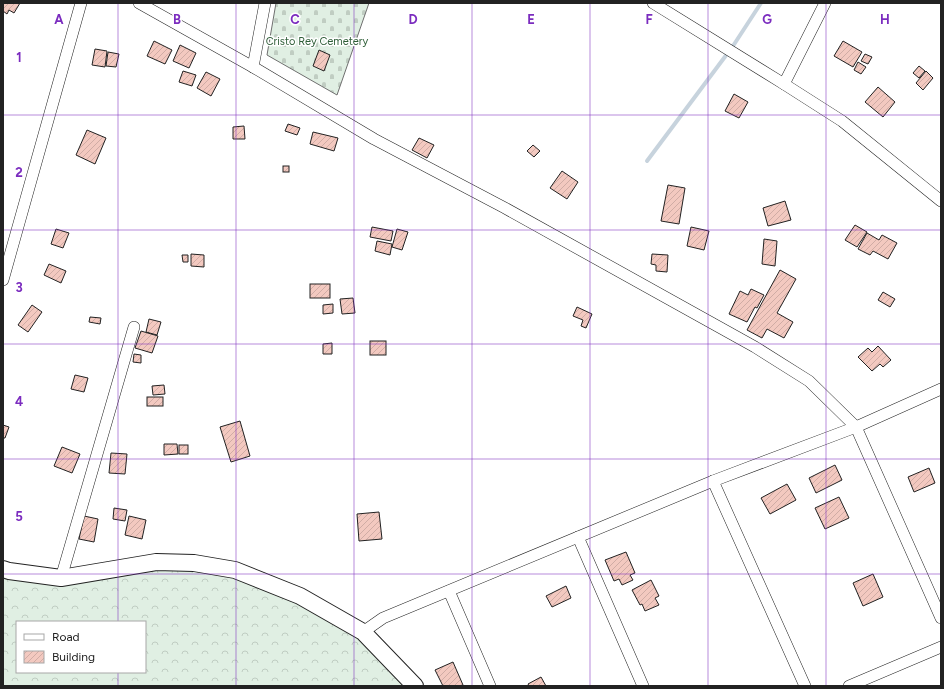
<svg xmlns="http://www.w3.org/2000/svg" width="944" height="689" font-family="Figtree,sans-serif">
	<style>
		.forest { fill: url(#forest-crowns); stroke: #6f6f6f; fill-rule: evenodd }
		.cemetery { fill: url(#cemetery-stones); stroke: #6f6f6f }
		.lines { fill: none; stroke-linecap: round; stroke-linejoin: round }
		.stream { stroke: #c7d3dd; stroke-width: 4 }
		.building { fill: url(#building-hatch); stroke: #222 }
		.minor-casing { stroke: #222; stroke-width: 12 }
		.secondary-casing { stroke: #222; stroke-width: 18 }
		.minor { stroke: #fff; stroke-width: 11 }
		.secondary { stroke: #fff; stroke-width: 16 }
		.grid { fill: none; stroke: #7b2cbf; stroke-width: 1; stroke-opacity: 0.55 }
		.labels { text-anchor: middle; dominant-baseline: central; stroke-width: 3; stroke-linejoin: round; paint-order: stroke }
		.park-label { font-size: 11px; fill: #2f5e38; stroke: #fff }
		.grid-label { font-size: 13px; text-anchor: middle; font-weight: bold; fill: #7b2cbf; stroke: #fff; stroke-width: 3; stroke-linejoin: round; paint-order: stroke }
	</style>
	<defs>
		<pattern id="forest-crowns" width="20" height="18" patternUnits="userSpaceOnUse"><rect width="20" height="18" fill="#e0efe3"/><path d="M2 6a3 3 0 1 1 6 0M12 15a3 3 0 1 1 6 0" fill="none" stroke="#c0cdc2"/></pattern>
		<pattern id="cemetery-stones" width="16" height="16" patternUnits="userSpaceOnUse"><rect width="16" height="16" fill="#e0efe3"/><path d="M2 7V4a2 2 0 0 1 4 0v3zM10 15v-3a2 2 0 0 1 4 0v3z" fill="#c0cdc2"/></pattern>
		<pattern id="building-hatch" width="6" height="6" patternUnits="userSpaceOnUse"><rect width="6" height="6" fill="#f3c9c0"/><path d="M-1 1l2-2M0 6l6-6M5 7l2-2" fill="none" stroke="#d0aca5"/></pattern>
	</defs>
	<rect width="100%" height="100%" fill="#fff"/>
	<path class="forest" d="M 156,562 L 235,570 L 363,632 L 415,686 L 3,686 L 3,569 L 61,578 ZM 17,622 L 145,622 L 145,672 L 17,672 Z"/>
	<polygon class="cemetery" points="276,3 369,3 337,95 267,55"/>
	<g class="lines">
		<polyline class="stream" points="647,161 733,46 761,3"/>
	</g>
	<g class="building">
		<polygon points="3,3 20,3 14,13 9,10 7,14 3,11"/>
		<polygon points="154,41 172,50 165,64 147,56"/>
		<polygon points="843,41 862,52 853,67 834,56"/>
		<polygon points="180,45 196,53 189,68 173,61"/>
		<polygon points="95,49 107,51 105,67 92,65"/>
		<polygon points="319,50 330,55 324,71 313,66"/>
		<polygon points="108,52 119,54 116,67 106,66"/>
		<polygon points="865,54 872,57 868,64 861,61"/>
		<polygon points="858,62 866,67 861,74 854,70"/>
		<polygon points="919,66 925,71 919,78 913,73"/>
		<polygon points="183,71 196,75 192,86 179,82"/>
		<polygon points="926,71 933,78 923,90 916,83"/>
		<polygon points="206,72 220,79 211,96 197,88"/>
		<polygon points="878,87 895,102 883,117 865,102"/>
		<polygon points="734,94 748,102 739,118 725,111"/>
		<polygon points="288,124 300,128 297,135 285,131"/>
		<polygon points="244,126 245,139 233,139 233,127"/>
		<polygon points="87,130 106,138 95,164 76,155"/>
		<polygon points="313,132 338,138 334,151 310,144"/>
		<polygon points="419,138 434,145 427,158 412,150"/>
		<polygon points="533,145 540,151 534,157 527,151"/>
		<rect x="283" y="166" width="6" height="6"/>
		<polygon points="562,171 578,182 567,199 550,188"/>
		<polygon points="668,185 685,188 679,224 661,221"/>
		<polygon points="785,201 791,220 768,226 763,208"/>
		<polygon points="855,225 867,232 857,247 845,240"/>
		<polygon points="372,227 393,231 391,241 370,237"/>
		<polygon points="691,227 709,231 704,250 687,246"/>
		<polygon points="56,229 69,233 63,248 51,244"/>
		<polygon points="397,229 408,232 402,250 392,247"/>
		<polygon points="867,233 879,240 882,235 897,243 888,259 873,251 870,255 858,249"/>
		<polygon points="764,239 777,241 775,266 762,264"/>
		<polygon points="377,241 392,244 390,255 375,251"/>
		<polygon points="191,254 204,255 204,267 191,266"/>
		<polygon points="652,254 668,255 667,272 656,271 656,265 651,264"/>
		<polygon points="182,255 188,255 188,262 183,262"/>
		<polygon points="49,264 66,271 61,283 44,275"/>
		<polygon points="780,270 796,279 777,313 793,322 784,338 767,329 762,338 747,330"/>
		<rect x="310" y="284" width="20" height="14"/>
		<polygon points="751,289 764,295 757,308 755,307 747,322 729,314 740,291 748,295"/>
		<polygon points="883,292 895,299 890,307 878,300"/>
		<polygon points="353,298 355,313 342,314 340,299"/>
		<polygon points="333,304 333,313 323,314 323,305"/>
		<polygon points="32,305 42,312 28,332 18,325"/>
		<polygon points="577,307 592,314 586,328 581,326 583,320 573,316"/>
		<polygon points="90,317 101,318 100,324 89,322"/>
		<polygon points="149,319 161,322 157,335 146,332"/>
		<polygon points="141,331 158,336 152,353 135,348"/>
		<rect x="370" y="341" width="16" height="14"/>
		<polygon points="332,343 332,354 323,354 323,344"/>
		<polygon points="878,346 891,360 883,367 880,364 872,371 858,357 868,348 872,352"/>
		<polygon points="134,354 141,355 141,363 133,362"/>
		<polygon points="75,375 88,378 84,392 71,389"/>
		<polygon points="164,385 165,394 153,395 152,386"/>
		<rect x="147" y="397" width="16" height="9"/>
		<polygon points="240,421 250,456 231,462 220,427"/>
		<polygon points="3,425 9,427 5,438 3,438"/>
		<polygon points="164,444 177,444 178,454 164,455"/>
		<rect x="179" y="445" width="9" height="9"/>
		<polygon points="62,447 80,454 72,473 54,466"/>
		<polygon points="111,453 127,454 125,474 109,473"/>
		<polygon points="835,465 842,480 816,493 809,478"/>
		<polygon points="929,468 935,483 914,492 908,477"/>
		<polygon points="787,484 796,500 770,514 761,498"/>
		<polygon points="839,497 849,518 825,529 815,508"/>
		<polygon points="114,508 127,510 125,521 113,519"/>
		<polygon points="379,512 382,539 359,541 357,514"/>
		<polygon points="84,516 98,519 94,542 79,539"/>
		<polygon points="129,516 146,520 142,539 125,535"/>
		<polygon points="626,552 635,573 630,575 633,580 622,585 619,579 614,581 605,560"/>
		<polygon points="873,574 883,597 863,606 853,583"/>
		<polygon points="651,580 659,596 655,598 659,605 645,611 642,604 640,605 632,590"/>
		<polygon points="566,586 571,598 552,607 546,596"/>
		<polygon points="453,662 463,685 461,686 443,686 435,670"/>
		<polygon points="541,677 546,686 529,686 528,684"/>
	</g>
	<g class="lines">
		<defs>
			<g id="minor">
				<polyline points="139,3 253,67 374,139 505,208 755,347 809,381 856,427 941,618"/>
				<polyline points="653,3 784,84 842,121 941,201"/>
				<polyline points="253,67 265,3"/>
				<polyline points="784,84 825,3"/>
				<polyline points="3,280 81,3"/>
				<polyline points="713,481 805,686"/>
				<polyline points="578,537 643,686"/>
				<polyline points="61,578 134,327"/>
				<polyline points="449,591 490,686"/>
				<polyline points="363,632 383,618 713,481 856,427 941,389"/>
				<polyline points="849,686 941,647"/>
			</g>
			<polyline id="secondary" points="3,569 9,571 61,578 156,562 194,563 235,570 300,596 363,632 415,686"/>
		</defs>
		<use href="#minor" class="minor-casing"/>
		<use href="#secondary" class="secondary-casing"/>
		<use href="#minor" class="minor"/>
		<use href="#secondary" class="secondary"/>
	</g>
	<path class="grid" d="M 118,3 L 118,622M 236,3 L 236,686M 354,3 L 354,686M 472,3 L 472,686M 590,3 L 590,686M 708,3 L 708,686M 826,3 L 826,686M 3,115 L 941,115M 3,230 L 941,230M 3,344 L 941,344M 3,459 L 941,459M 3,574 L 941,574M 118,672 L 118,686"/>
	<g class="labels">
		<g class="park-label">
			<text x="317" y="41">Cristo Rey Cemetery</text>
		</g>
	</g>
	<g class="grid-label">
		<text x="59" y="24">A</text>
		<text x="177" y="24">B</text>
		<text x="295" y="24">C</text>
		<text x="413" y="24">D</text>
		<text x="531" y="24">E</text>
		<text x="649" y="24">F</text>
		<text x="767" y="24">G</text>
		<text x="885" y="24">H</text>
		<text x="19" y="62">1</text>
		<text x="19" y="177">2</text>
		<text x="19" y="292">3</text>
		<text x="19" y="406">4</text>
		<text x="19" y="521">5</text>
	</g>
	<rect width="944" height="689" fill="none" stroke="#222222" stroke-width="8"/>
	<rect x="16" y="621" width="130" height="52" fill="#ffffff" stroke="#a7a7a7"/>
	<rect x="24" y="634" width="20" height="6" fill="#ffffff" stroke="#a7a7a7"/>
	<text x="52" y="641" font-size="12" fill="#222222">Road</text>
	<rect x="24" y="651" width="20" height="12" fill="url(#building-hatch)" stroke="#a7a7a7"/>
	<text x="52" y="661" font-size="12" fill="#222222">Building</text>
</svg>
